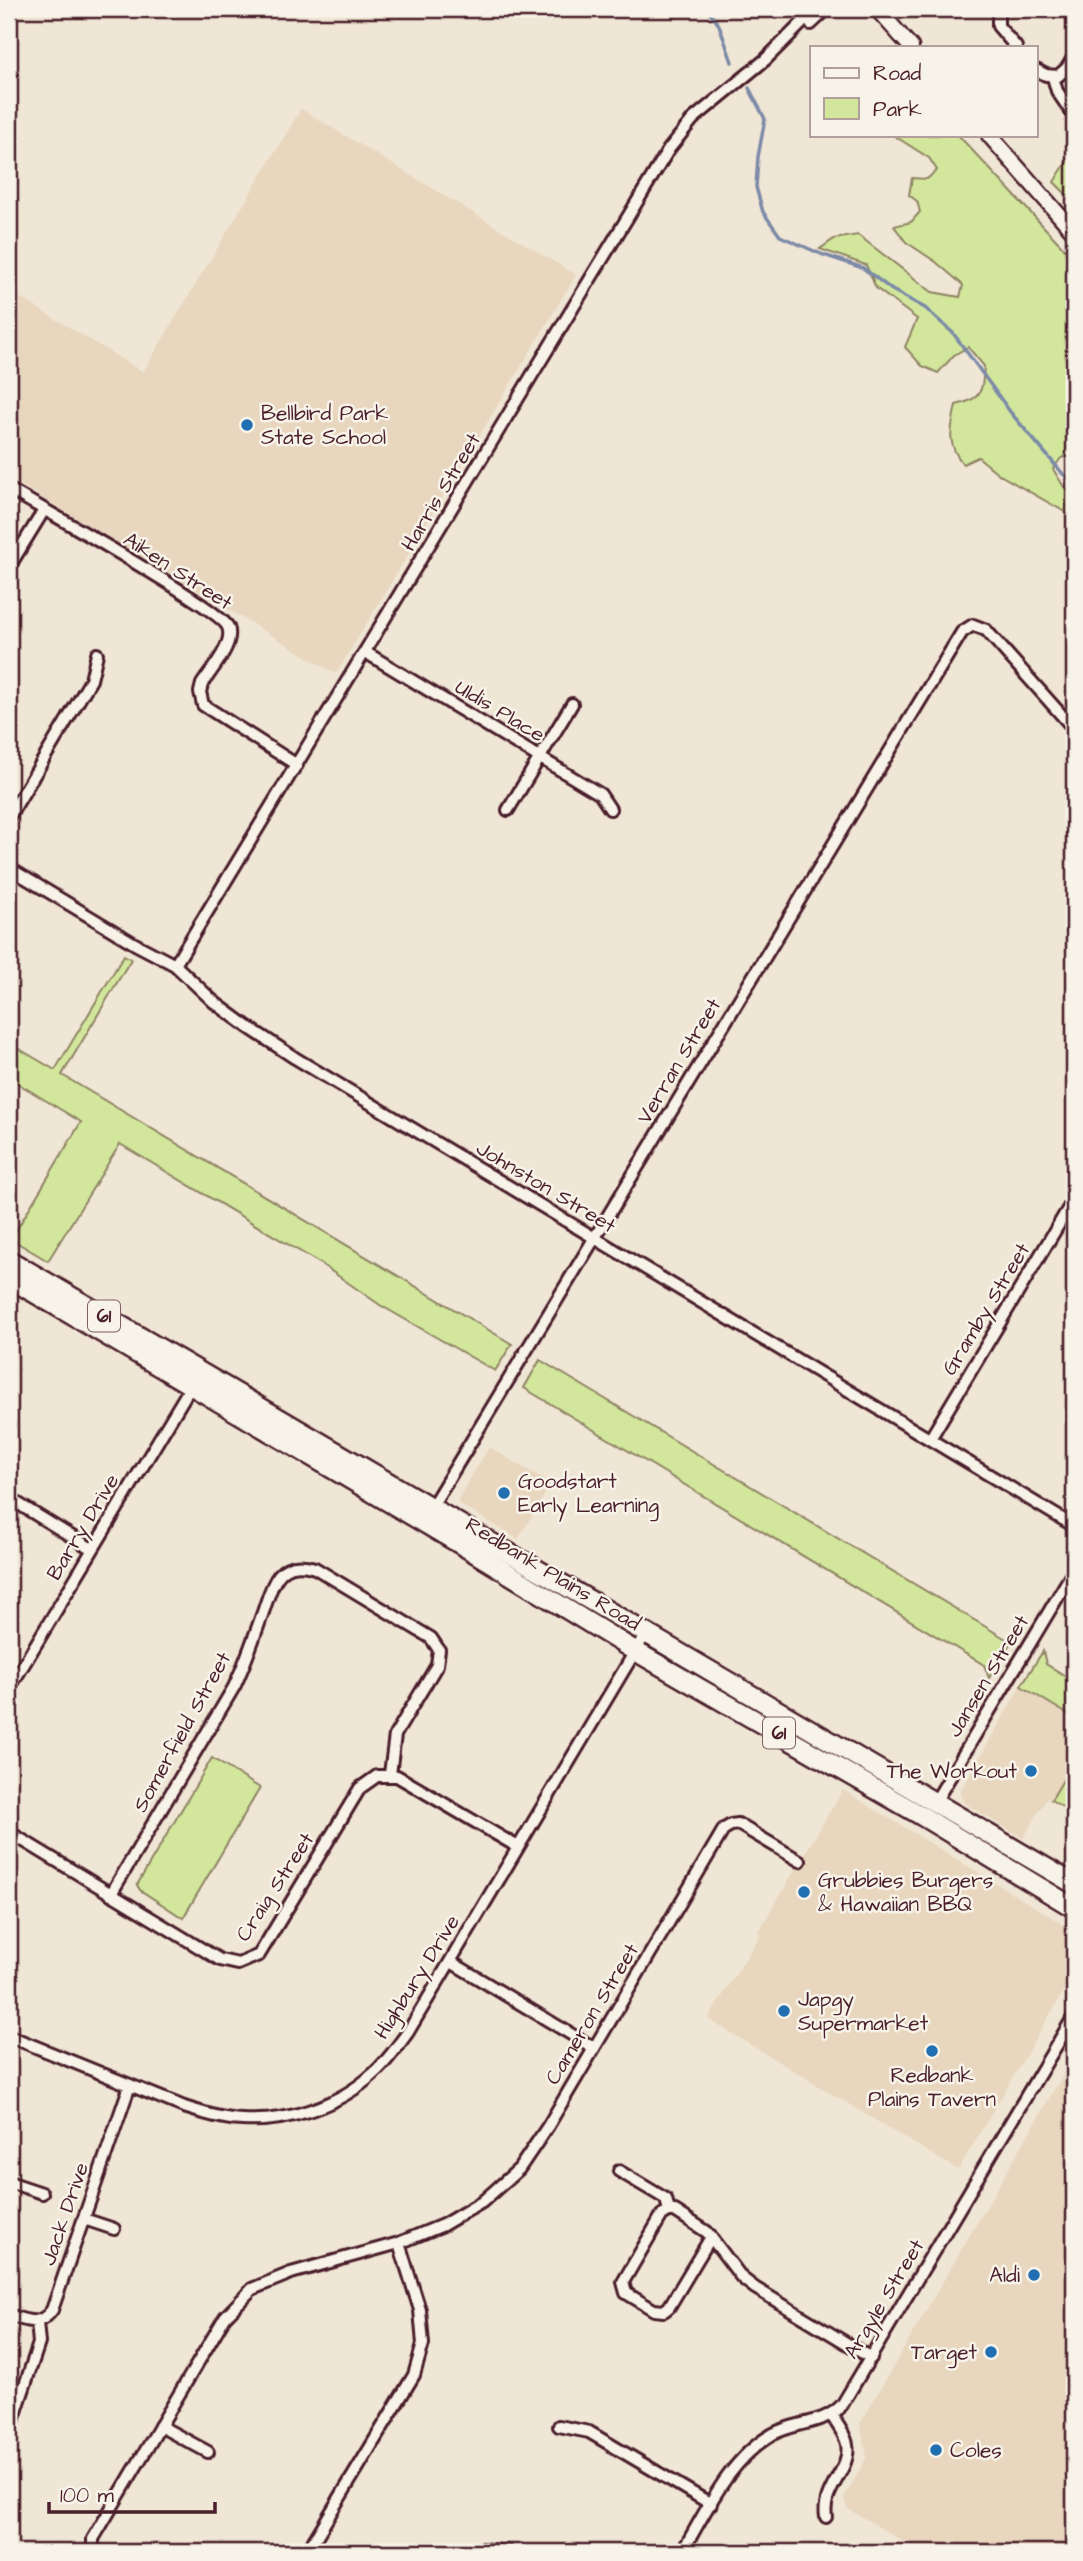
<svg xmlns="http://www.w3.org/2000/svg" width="1083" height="2561" font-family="'Architects Daughter',sans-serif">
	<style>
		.built { fill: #e8d6be }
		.green { fill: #d2e79c; stroke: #8e8364; stroke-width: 2 }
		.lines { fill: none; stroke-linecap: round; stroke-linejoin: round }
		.stream { stroke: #7c8aa8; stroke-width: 3.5 }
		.minor-casing { stroke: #4a1f2b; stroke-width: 16 }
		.tertiary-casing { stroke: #4a1f2b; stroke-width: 19 }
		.primary-casing { stroke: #4a1f2b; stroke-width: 23 }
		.minor { stroke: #f7f3e8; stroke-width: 10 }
		.tertiary { stroke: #f7f3e8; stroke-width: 14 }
		.primary { stroke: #f7f3e8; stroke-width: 18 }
		.poi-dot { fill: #1f6fb2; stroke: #f7f3e8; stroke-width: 2.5 }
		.labels { text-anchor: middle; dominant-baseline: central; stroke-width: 5; stroke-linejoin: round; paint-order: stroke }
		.shield { fill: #f7f3e8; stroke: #7e5f64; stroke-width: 2 }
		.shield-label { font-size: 19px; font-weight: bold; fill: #4a1f2b }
		.poi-label { font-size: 21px; fill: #4a1f2b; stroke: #f7f3e8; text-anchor: start }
		.street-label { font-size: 21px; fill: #4a1f2b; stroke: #f7f3e8 }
	</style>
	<rect width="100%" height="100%" fill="#f0e6d5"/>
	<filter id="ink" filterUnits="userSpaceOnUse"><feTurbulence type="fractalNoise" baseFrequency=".0143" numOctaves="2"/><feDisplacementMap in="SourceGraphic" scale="14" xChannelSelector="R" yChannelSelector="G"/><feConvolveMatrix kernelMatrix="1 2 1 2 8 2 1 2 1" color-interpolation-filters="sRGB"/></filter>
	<g filter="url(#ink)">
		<g class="built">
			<polygon points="301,109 576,275 336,674 9,478 9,291 143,372"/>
			<polygon points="489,1447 551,1484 518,1539 459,1504 457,1501"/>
			<polygon points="1021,1686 1074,1718 1074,1815 1047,1798 1023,1838 964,1803 960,1794 961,1790"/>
			<polygon points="843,1790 1074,1931 1074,1974 958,2170 708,2019 761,1934 758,1932"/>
			<polygon points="1074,2056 1074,2552 921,2552 847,2508 844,2498 867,2457 860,2424"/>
		</g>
		<g class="green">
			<path d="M 893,135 L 958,135 L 1074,259 L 1074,454 L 1061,458 L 1053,469 L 1064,487 L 1074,495 L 1074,517 L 1000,475 L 978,457 L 963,464 C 946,443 951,430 956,405 C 983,399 982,391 984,366 L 968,347 L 954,355 L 938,373 L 922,366 L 905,347 L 917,319 L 876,288 L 866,265 L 820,249 L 834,239 L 858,235 L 932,292 L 960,297 L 963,285 L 936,262 L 906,242 L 894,226 L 911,222 L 920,212 L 917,201 L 909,195 L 912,178 L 927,179 L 937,170 L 929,158 Z"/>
			<polygon points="1074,150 1074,202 1054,182"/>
			<polygon points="124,955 131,959 62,1075 512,1344 495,1371 380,1305 321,1264 120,1144 48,1261 11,1239 81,1122 9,1078 9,1043 55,1070"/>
			<polygon points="540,1360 1011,1642 989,1678 984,1665 524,1388"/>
			<polygon points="1043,1651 1046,1664 1074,1681 1074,1718 1021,1686"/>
			<polygon points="212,1758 260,1788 183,1918 140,1890 137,1885"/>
			<polygon points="1074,1762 1074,1814 1051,1800"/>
		</g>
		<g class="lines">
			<g class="stream">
				<polyline points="707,9 719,25 732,62"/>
				<polyline points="749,88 765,119 758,157 756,187 763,212 780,236 821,254 863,268 892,290 925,308 953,333 1011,413 1063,474 1074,483"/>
			</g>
			<defs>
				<g id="minor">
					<polyline points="998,9 998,26 1016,47"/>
					<polyline points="811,24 827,9"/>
					<polyline points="1036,70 1046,75 1058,76 1067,68 1074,56"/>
					<polyline points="1053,77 1057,91 1074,116"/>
					<path d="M 9,489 C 39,507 220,608 228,627 C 235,644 211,670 202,684 L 200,692 L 203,705 L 297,765"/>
					<polyline points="9,567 44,510"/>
					<polyline points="365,652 600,794 610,809"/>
					<polyline points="508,810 572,704"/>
					<polyline points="9,817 91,680 97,654"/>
					<polyline points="9,868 135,944 175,965 214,1002 248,1027 295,1058 1074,1526"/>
					<polyline points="175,965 669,149 693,119 765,60 816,9"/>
					<polyline points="930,1439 1074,1199"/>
					<polyline points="9,1498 92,1549"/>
					<polyline points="429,1511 962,632 973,625 986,630 1074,729"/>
					<polyline points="9,1689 191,1386"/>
					<polyline points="935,1802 1074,1570"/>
					<polyline points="9,1832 220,1960 238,1964 259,1955 360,1788 377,1776 397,1776 518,1847"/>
					<path d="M 111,1894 L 234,1687 C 245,1664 253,1640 262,1615 C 267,1602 270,1586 279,1575 C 289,1563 302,1564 315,1568 L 431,1638 L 439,1650 L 437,1665 L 395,1735 L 390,1774"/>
					<polyline points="451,1962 594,2048"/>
					<path d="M 9,2036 L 184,2107 C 203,2113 222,2119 242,2120 C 287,2123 340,2105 373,2074 C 387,2062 397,2047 408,2032 L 646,1633"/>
					<polyline points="619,2171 666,2199 669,2211"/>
					<polyline points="9,2182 42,2193"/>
					<polyline points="669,2211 675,2211 707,2232 742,2278 755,2288 871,2358"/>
					<polyline points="669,2211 662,2215 623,2282 626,2293 654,2310 664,2311 669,2307 711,2237"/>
					<polyline points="84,2219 114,2229"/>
					<path d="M 9,2315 C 26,2321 40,2327 52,2310 L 130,2085"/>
					<polyline points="160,2426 208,2452"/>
					<polyline points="559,2426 589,2432 711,2504"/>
					<polyline points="9,2433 39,2343 37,2322"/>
					<path d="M 826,2517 C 821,2489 852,2469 847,2444 C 845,2434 837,2424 831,2415"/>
					<polyline points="481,2549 508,2552"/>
					<polyline points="93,2552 93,2539 225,2317 252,2289 291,2273 399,2243 443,2225 482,2202 519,2169 548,2126 724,1829 731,1825 738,1824 800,1861"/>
					<polyline points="307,2552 414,2375 423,2344 420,2310 399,2243"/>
					<path d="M 682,2552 C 707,2510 729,2459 773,2434 C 797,2421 823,2425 842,2405 L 1074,2016"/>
				</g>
				<g id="tertiary">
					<polyline points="877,9 911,47"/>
					<polyline points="989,135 1074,232"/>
				</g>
				<g id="primary">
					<polyline points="9,1260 1074,1884"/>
					<polyline points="9,1278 465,1547 635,1651 922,1816 1074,1908"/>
				</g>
			</defs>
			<use href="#minor" class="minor-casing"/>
			<use href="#tertiary" class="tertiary-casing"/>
			<use href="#primary" class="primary-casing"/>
			<use href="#minor" class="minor"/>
			<use href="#tertiary" class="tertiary"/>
			<use href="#primary" class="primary"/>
		</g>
	</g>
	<g class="poi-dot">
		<circle cx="247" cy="425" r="7"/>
		<circle cx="504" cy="1493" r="7"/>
		<circle cx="1031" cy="1771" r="7"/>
		<circle cx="804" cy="1892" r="7"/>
		<circle cx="784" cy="2011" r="7"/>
		<circle cx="932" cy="2051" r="7"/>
		<circle cx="1034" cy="2275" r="7"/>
		<circle cx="991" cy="2352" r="7"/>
		<circle cx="936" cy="2450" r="7"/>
	</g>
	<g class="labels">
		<g class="shield">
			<rect x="88" y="1300.5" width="32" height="31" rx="5"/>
			<rect x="763" y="1717.5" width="32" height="31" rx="5"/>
		</g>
		<g class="shield-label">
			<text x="104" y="1316">61</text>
			<text x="779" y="1733">61</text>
		</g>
		<g class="poi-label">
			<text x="261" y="413">Bellbird Park<tspan x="261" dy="24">State School</tspan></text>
			<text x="518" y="1481">Goodstart<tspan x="518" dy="24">Early Learning</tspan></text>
			<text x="1017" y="1771" text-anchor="end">The Workout</text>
			<text x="818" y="1880">Grubbies Burgers<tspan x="818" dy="24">&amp; Hawaiian BBQ</tspan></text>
			<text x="798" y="1999">Japgy<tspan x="798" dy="24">Supermarket</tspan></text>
			<text x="932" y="2075" text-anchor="middle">Redbank<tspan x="932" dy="24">Plains Tavern</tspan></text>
			<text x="1020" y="2275" text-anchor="end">Aldi</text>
			<text x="977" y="2352" text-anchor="end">Target</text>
			<text x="950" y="2450">Coles</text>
		</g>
		<g class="street-label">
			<text transform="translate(441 492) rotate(-59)">Harris Street</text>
			<text transform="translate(178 571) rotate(33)">Aiken Street</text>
			<text transform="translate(500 711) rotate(31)">Uldis Place</text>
			<text transform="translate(679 1061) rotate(-59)">Verran Street</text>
			<text transform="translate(546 1187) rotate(31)">Johnston Street</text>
			<text transform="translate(986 1309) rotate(-59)">Gramby Street</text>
			<text transform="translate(83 1527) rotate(-59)">Barry Drive</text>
			<text transform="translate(553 1574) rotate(31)">Redbank Plains Road</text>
			<text transform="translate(988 1676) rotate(-59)">Jansen Street</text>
			<text transform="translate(182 1732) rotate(-61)">Somerfield Street</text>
			<text transform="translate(275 1887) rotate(-57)">Craig Street</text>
			<text transform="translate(417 1977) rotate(-58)">Highbury Drive</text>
			<text transform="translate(592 2014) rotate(-59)">Cameron Street</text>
			<text transform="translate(65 2214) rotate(-71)">Jack Drive</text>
			<text transform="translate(884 2299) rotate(-59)">Argyle Street</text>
		</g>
	</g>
	<rect width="1083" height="2561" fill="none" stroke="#f7f3e8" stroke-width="35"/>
	<rect x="18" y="18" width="1048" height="2526" fill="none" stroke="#4a1f2b" stroke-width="2.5" filter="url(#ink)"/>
	<rect x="810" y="46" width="228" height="91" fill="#f7f3e8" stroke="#b29e9c" stroke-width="2"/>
	<rect x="824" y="68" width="35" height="10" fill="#f7f3e8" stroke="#b29e9c" stroke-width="2"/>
	<text x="873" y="80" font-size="21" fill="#4a1f2b">Road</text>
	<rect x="824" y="98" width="35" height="21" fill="#d2e79c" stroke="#b29e9c" stroke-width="2"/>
	<text x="873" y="116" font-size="21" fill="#4a1f2b">Park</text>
	<path d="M49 2502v10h166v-10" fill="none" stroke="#4a1f2b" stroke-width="3.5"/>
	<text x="60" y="2502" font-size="21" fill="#4a1f2b" stroke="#f7f3e8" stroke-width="5" paint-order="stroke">100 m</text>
</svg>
